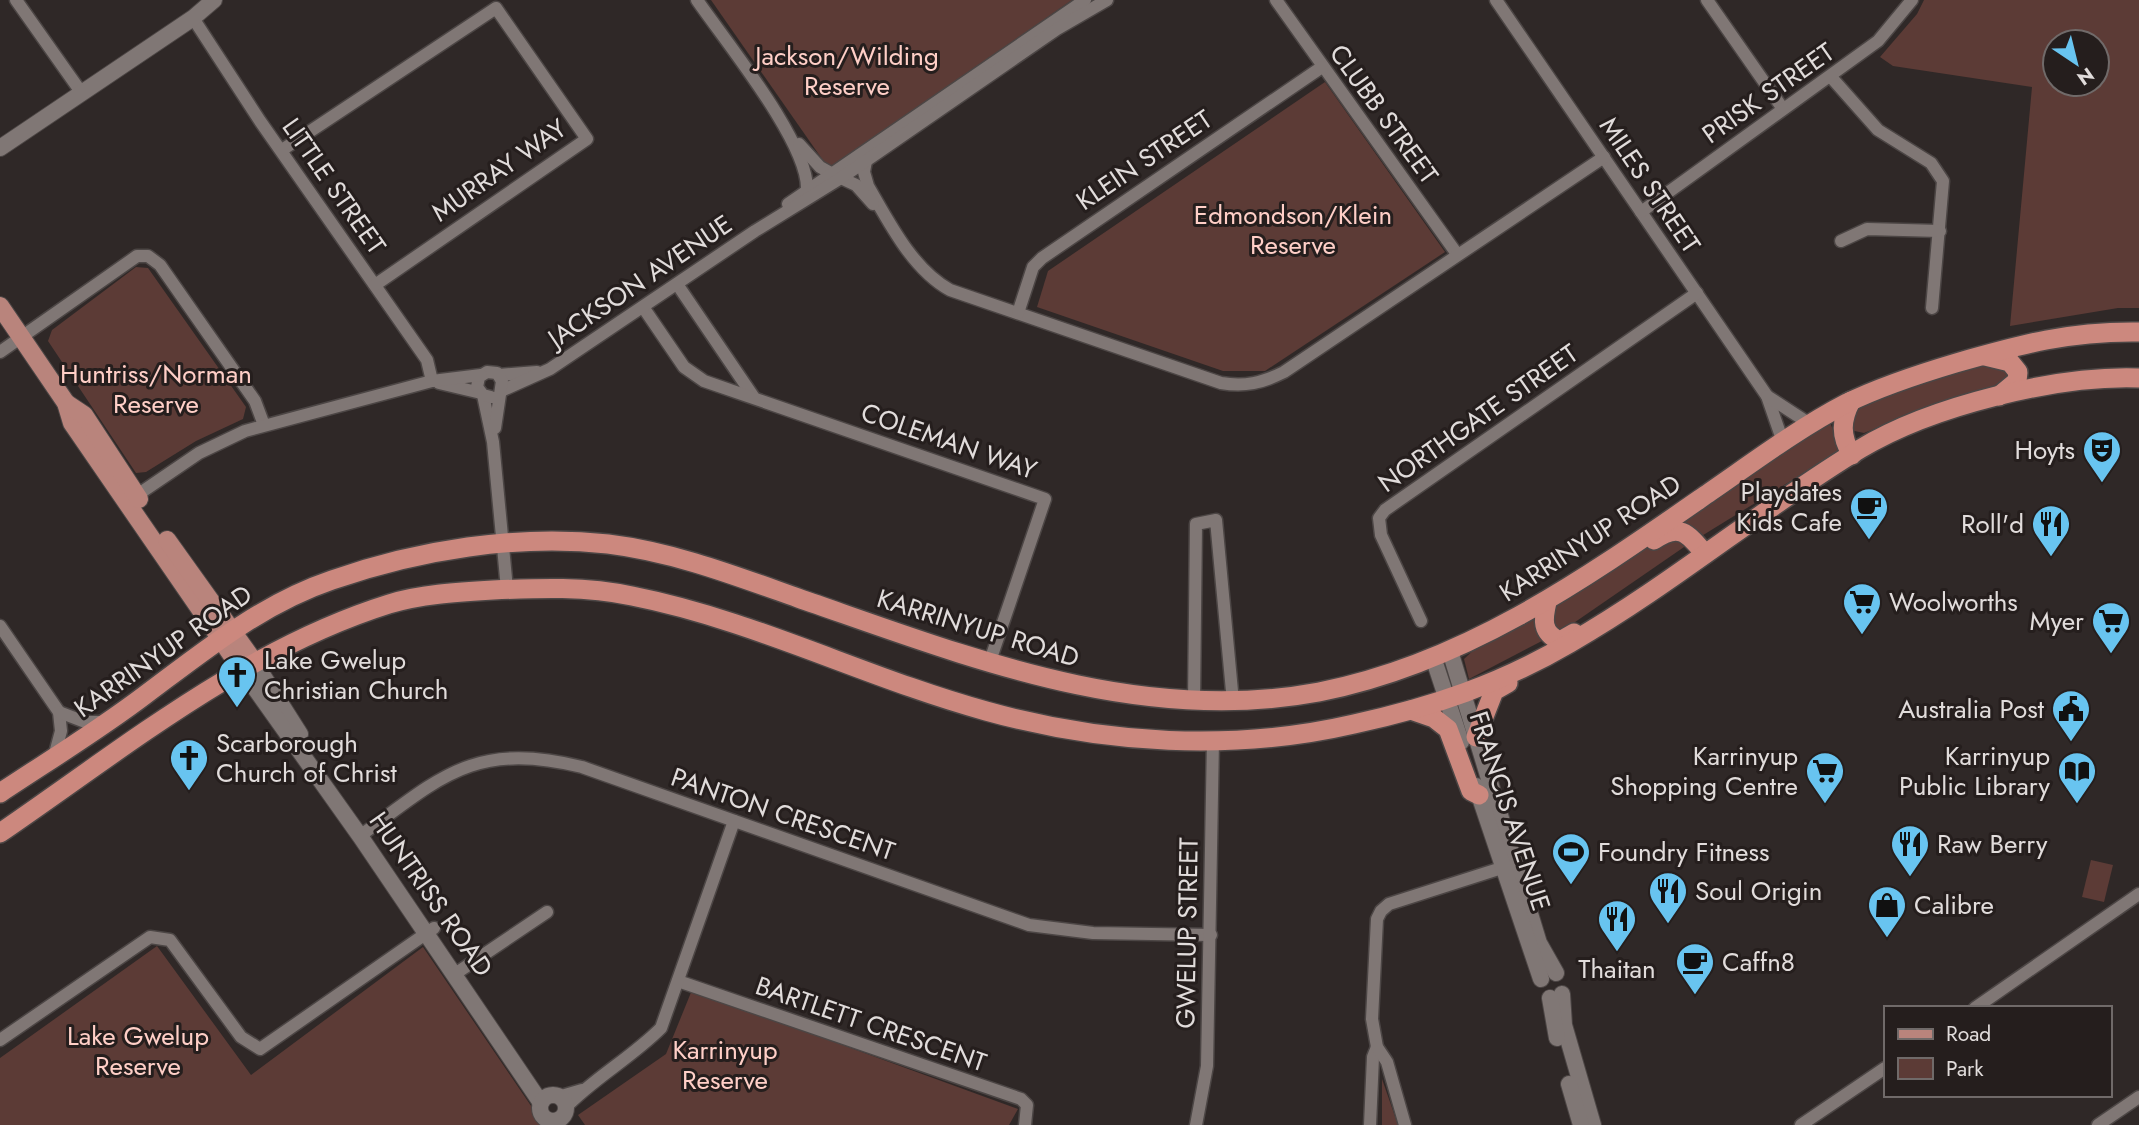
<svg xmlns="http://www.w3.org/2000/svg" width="2139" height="1125" font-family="Jost,sans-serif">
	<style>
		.green { fill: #5c3b36; fill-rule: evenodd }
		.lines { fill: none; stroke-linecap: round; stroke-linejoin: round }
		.minor-casing { stroke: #4c4645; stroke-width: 15 }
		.tertiary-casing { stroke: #4c4645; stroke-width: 18 }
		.primary-casing { stroke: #4c4645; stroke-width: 20 }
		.trunk-casing { stroke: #4c4645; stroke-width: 22 }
		.minor { stroke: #807775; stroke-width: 12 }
		.tertiary { stroke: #807775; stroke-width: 16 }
		.primary { stroke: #b9847c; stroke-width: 18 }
		.trunk { stroke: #cc887e; stroke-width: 19 }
		.labels { text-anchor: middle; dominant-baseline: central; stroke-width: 6; stroke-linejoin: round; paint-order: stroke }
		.park-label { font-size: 26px; fill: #ffcfc7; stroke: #251e1d }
		.street-label { font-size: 26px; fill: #e1dcdb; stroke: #251e1d }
		.poi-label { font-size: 26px; fill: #e1dcdb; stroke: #251e1d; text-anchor: start }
	</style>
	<rect width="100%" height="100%" fill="#2f2827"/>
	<g class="green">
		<polygon points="711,0 1072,0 829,169"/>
		<path d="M 1924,0 L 2139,0 L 2139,308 L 2118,308 L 2010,326 L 2032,87 L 1893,66 L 1880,57 L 1917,14 ZM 2055,42 L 2097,42 L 2097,84 L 2055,84 Z"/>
		<polygon points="1325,82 1445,252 1265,371 1223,371 1037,307 1048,271"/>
		<polygon points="136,267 148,268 246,407 243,419 196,441 146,472 136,473 48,341 52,330"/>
		<polygon points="1983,362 2005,366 2009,377 2004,385 1970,396 1956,397 1864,433 1850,430 1852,410 1860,403"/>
		<polygon points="1829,420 1841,450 1700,537 1677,521"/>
		<polygon points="1671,533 1687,545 1565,629 1469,679 1464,659 1479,645"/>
		<polygon points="2091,860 2113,865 2104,902 2082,897"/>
		<polygon points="157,946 251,1075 423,947 544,1125 0,1125 0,1058"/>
		<polygon points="692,990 1018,1109 1009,1125 585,1125 578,1115 666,1054"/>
		<polygon points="1382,1079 1398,1125 1382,1125"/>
	</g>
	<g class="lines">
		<defs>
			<g id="minor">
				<polyline points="16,0 81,92"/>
				<path d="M 697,0 C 726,42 807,141 807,188"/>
				<polyline points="1276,0 1457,254"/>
				<polyline points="1496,0 1767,396 1783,442"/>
				<polyline points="1707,0 1783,109"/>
				<polyline points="193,18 260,121 427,360 432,381"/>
				<polyline points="1831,77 1878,130 1931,163 1943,181 1932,308"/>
				<polyline points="799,144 820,167 829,172"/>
				<polyline points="282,150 496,8 587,139 375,285"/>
				<path d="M 866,161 L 864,172 L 868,186 C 889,222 912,269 950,290 L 1221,383 C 1245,387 1262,383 1284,372 L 1604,157"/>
				<polyline points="841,178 856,185 873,204"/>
				<polyline points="788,204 1085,0"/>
				<polyline points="1641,212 1878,41 1912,0"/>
				<polyline points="1841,241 1867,229 1940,231"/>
				<polyline points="677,284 753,396"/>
				<polyline points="643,307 684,367 704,381 1045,499 989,664"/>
				<polyline points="1018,313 1033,267 1042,258 1322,67"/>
				<polyline points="0,352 137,256 148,256 160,265 255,401 264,425"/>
				<polyline points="499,375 537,372"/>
				<polyline points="439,383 481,393"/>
				<polyline points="501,391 550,369 755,231 841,178 1057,29 1107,0"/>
				<polyline points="483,395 493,442 507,589"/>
				<polyline points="1767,396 1810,424"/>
				<polyline points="491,397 483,395 477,387 479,377 487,372 497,373 502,381 495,428"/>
				<polyline points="130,500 199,453 245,431 432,381 481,375"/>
				<polyline points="1421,621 1381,535 1379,518 1385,510 1697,293"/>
				<polyline points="0,626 59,712 61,731 54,757"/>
				<polyline points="1194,701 1196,524 1216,520 1233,702"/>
				<polyline points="59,712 85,722 106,722"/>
				<path d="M 360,836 C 442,776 474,741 582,767 L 1029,925 L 1093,933 L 1211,935"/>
				<polyline points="455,974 547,912"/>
				<polyline points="678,981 1021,1099 1027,1105 1025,1125"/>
				<polyline points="1975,1008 2139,894"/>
				<polyline points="0,1040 150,937 170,940 241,1037 260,1049 434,928"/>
				<polyline points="558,1097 582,1090"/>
				<path d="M 565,1108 C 594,1078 631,1058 661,1028 L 734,821"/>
				<polyline points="1196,1125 1207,1066 1213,740"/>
				<polyline points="1370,1125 1373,1057 1377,1047"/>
				<polyline points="1405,1125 1387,1062 1377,1047 1372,1019 1377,919 1381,911 1389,904 1511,865"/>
				<polyline points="1801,1125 1885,1068"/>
				<polyline points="2098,1125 2139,1097"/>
			</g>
			<g id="tertiary">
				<polyline points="0,148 193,18 214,0"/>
				<polyline points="1450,651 1539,943 1556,973"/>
				<polyline points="1433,657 1461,742"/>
				<polyline points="255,663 300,734"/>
				<polyline points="242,670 360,836 541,1103"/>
				<polyline points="1476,786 1541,979"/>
				<polyline points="1562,994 1564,1025 1593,1125"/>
				<polyline points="1550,998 1557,1038"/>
				<polyline points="1569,1084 1581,1125"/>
				<circle cx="553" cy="1108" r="13"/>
			</g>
			<g id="primary">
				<polyline points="0,306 66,403 72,423 242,670"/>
				<polyline points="66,403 84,415 139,499"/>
				<polyline points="167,540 255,663"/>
			</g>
			<g id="trunk">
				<polyline points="1985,356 2010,362 2018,372 2017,381 1999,396"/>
				<path d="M 1851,401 C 1841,420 1840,436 1852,455"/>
				<path d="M 1654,540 C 1679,523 1687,532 1705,554"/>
				<path d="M 1547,602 C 1543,619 1541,633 1560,641 L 1574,633"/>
				<polyline points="1411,710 1434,718 1448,729 1471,791 1479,795"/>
				<polyline points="1476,737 1494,691 1508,683"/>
				<path d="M 0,793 C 48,761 99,730 145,695 C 204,651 261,604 332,580 C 418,550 517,534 608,544 C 674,552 736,576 798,598 C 966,656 1138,726 1319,692 C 1467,663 1589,576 1710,492 C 1755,461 1799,428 1847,403 C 1882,386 1919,374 1956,363 C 2023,344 2069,331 2139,332"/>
				<path d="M 0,833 C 123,749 245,649 389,604 C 421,594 460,592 493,590 C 539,588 586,586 632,596 C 754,620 866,678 986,711 C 1104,744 1233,752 1354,724 C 1432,707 1500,684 1570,643 C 1671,585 1761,509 1860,449 C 1931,406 2057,375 2139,378"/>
			</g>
		</defs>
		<use href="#minor" class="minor-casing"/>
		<use href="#tertiary" class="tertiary-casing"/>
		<use href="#primary" class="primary-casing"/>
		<use href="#trunk" class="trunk-casing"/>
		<use href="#minor" class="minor"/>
		<use href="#tertiary" class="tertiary"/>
		<use href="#primary" class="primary"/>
		<use href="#trunk" class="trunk"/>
	</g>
	<defs>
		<symbol id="theatre-pin" viewBox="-11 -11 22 30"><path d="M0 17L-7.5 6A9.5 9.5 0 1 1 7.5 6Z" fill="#68c4f0" stroke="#251e1d"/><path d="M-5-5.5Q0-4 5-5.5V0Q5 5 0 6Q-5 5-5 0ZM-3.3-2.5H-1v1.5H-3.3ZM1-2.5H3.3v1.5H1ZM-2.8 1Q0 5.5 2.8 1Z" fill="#111"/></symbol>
		<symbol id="cafe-pin" viewBox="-11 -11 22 30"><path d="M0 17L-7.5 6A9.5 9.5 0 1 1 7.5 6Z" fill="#68c4f0" stroke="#251e1d"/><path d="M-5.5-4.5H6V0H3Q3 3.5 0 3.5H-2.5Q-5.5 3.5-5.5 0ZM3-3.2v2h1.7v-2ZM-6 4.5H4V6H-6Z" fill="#111"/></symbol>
		<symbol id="restaurant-pin" viewBox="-11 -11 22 30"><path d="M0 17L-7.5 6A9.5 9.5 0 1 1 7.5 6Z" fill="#68c4f0" stroke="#251e1d"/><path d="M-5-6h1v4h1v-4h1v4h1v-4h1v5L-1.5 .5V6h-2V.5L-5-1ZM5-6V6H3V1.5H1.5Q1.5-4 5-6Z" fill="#111"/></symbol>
		<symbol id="supermarket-pin" viewBox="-11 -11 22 30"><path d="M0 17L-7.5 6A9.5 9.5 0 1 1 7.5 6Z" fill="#68c4f0" stroke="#251e1d"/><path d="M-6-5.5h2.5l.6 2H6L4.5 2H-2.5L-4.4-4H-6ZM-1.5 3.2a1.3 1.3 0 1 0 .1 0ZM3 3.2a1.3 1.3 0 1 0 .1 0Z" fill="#111"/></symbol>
		<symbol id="church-pin" viewBox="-11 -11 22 30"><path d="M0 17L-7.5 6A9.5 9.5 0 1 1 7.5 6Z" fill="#68c4f0" stroke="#251e1d"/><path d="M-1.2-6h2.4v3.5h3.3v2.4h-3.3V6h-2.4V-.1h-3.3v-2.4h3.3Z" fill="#111"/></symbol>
		<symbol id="civic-pin" viewBox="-11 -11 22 30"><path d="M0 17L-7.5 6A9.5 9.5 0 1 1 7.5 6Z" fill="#68c4f0" stroke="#251e1d"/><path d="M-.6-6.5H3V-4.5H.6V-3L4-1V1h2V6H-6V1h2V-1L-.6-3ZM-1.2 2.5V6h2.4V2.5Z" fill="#111"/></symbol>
		<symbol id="library-pin" viewBox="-11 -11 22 30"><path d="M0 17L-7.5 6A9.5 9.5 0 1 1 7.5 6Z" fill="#68c4f0" stroke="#251e1d"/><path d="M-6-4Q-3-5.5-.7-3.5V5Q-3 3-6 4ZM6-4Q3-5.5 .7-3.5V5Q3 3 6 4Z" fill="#111"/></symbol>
		<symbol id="stadium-pin" viewBox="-11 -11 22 30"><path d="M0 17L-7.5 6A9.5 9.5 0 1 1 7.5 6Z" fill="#68c4f0" stroke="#251e1d"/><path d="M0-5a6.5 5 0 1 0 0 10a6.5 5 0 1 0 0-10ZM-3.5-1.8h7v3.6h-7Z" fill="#111"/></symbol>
		<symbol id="shop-pin" viewBox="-11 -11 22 30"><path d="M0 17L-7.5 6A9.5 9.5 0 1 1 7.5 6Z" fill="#68c4f0" stroke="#251e1d"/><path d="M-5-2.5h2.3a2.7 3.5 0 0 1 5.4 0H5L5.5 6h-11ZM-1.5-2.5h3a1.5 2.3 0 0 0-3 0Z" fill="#111"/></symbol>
	</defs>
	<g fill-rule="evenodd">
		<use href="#theatre-pin" x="2080" y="428" width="44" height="60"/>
		<use href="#cafe-pin" x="1847" y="485" width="44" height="60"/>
		<use href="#restaurant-pin" x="2029" y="502" width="44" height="60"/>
		<use href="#supermarket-pin" x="1840" y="580" width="44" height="60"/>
		<use href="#supermarket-pin" x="2089" y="599" width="44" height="60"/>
		<use href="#church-pin" x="215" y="653" width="44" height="60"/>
		<use href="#civic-pin" x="2049" y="687" width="44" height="60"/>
		<use href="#church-pin" x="167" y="736" width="44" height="60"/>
		<use href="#supermarket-pin" x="1803" y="749" width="44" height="60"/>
		<use href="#library-pin" x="2055" y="749" width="44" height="60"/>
		<use href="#restaurant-pin" x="1888" y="822" width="44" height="60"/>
		<use href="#stadium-pin" x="1549" y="830" width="44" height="60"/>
		<use href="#restaurant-pin" x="1646" y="869" width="44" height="60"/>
		<use href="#shop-pin" x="1865" y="883" width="44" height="60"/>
		<use href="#restaurant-pin" x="1595" y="897" width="44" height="60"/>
		<use href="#cafe-pin" x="1673" y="940" width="44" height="60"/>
	</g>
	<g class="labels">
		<g class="park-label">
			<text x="847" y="56">Jackson/Wilding<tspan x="847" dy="30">Reserve</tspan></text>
			<text x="1293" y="215">Edmondson/Klein<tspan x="1293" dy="30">Reserve</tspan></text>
			<text x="156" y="374">Huntriss/Norman<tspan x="156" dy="30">Reserve</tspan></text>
			<text x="138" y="1036">Lake Gwelup<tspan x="138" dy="30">Reserve</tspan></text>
			<text x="725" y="1050">Karrinyup<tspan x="725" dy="30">Reserve</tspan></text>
		</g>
		<g class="street-label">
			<text transform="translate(1768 93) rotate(-35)">PRISK STREET</text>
			<text transform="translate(1384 114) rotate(54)">CLUBB STREET</text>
			<text transform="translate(1144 160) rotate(-34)">KLEIN STREET</text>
			<text transform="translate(499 170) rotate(-35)">MURRAY WAY</text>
			<text transform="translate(1650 185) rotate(56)">MILES STREET</text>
			<text transform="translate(334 186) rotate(55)">LITTLE STREET</text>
			<text transform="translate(640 281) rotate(-34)">JACKSON AVENUE</text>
			<text transform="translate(1478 418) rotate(-35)">NORTHGATE STREET</text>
			<text transform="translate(949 441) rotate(19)">COLEMAN WAY</text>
			<text transform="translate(1590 538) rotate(-33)">KARRINYUP ROAD</text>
			<text transform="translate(978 628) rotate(17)">KARRINYUP ROAD</text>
			<text transform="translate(163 651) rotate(-35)">KARRINYUP ROAD</text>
			<text transform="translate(1510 811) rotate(72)">FRANCIS AVENUE</text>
			<text transform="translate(783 814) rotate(19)">PANTON CRESCENT</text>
			<text transform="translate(431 894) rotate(55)">HUNTRISS ROAD</text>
			<text transform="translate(1187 933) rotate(-89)">GWELUP STREET</text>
			<text transform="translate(871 1024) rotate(19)">BARTLETT CRESCENT</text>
		</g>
		<g class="poi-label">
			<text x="2075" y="450" text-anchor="end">Hoyts</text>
			<text x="1842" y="492" text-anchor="end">Playdates<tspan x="1842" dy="30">Kids Cafe</tspan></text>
			<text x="2024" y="524" text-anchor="end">Roll'd</text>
			<text x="1889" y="602">Woolworths</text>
			<text x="2084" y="621" text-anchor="end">Myer</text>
			<text x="264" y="660">Lake Gwelup<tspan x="264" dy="30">Christian Church</tspan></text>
			<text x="2044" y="709" text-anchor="end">Australia Post</text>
			<text x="216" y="743">Scarborough<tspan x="216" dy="30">Church of Christ</tspan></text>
			<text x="1798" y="756" text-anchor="end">Karrinyup<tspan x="1798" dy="30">Shopping Centre</tspan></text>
			<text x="2050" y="756" text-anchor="end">Karrinyup<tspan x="2050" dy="30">Public Library</tspan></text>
			<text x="1937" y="844">Raw Berry</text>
			<text x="1598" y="852">Foundry Fitness</text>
			<text x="1695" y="891">Soul Origin</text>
			<text x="1914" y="905">Calibre</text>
			<text x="1722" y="962">Caffn8</text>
			<text x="1617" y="969" text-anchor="middle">Thaitan</text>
		</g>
	</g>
	<rect x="1884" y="1006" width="228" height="91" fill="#251e1d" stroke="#706a69" stroke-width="2"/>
	<rect x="1898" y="1029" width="35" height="10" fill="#b9847c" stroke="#706a69" stroke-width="2"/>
	<text x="1946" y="1041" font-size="21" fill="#e1dcdb">Road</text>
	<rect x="1898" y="1058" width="35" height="21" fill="#5c3b36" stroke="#706a69" stroke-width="2"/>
	<text x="1946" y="1076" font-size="21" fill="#e1dcdb">Park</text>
	<g transform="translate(2076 63) rotate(145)"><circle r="33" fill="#251e1d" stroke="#706a69" stroke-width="2"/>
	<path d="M0-5L12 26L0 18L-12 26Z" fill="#68c4f0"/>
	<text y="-10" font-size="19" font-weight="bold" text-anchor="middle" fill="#e1dcdb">N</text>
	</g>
</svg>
